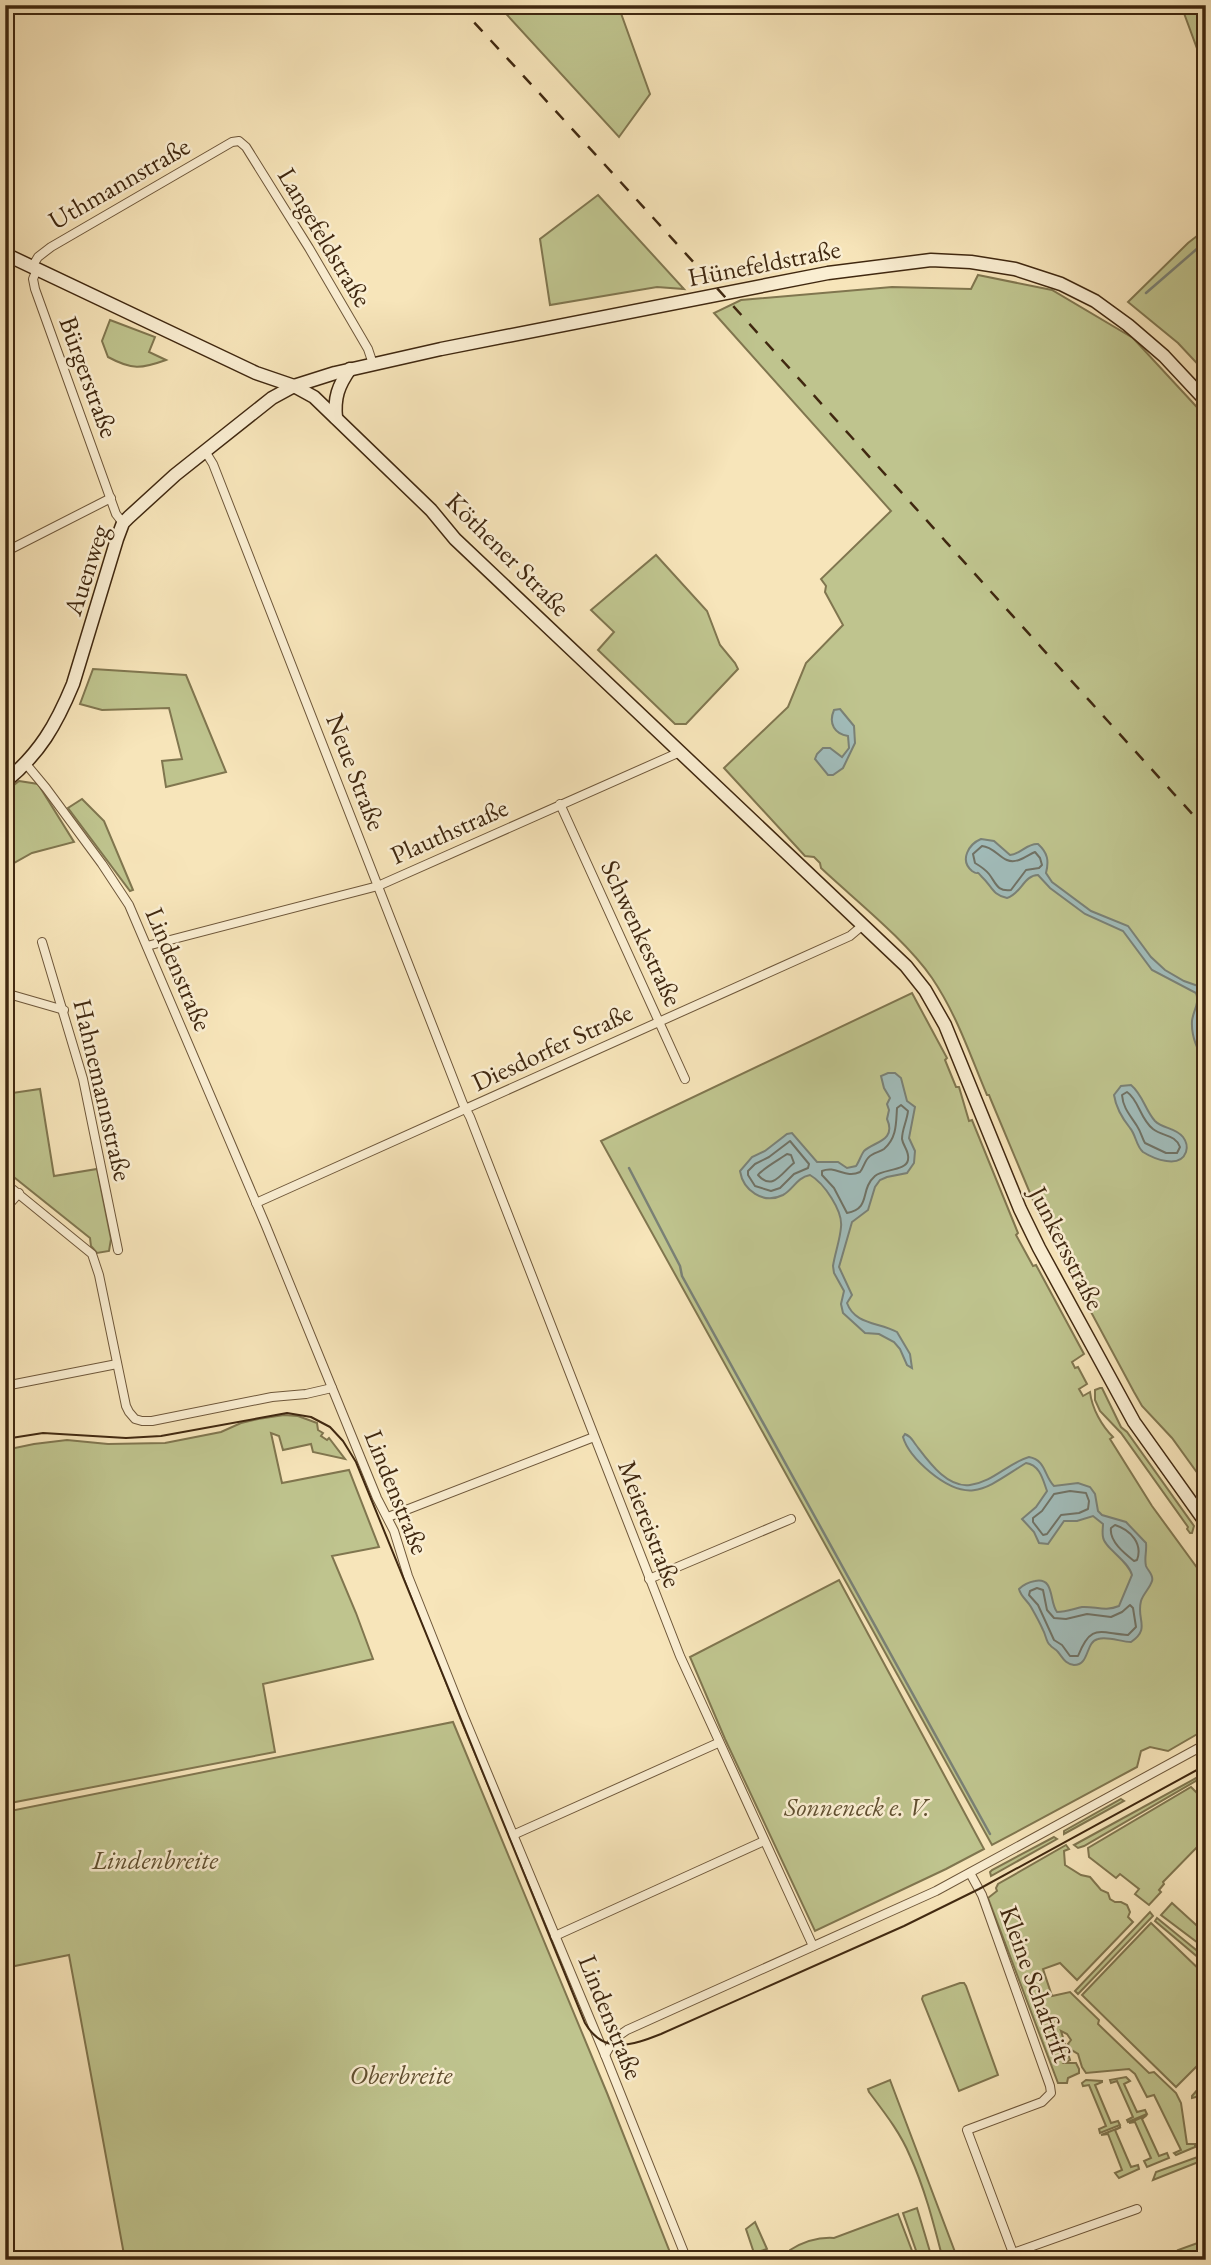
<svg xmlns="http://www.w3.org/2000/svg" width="1211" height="2265" font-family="'EB Garamond',serif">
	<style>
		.green { fill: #bfc48e; stroke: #80764f; stroke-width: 2 }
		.water { fill: #a1bcba; stroke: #7a8176; stroke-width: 2 }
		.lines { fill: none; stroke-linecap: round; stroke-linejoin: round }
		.shore { stroke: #707265; stroke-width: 2 }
		.stream { stroke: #7a8176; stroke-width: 2.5 }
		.minor-casing { stroke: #6e573a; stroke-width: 10 }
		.secondary-casing { stroke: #402810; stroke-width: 15 }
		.minor { stroke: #faeed2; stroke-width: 8 }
		.secondary { stroke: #faeed2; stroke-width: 12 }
		.tram { stroke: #402810; stroke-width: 2 }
		.rail { stroke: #402810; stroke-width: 2.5; stroke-dasharray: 12 12; stroke-linecap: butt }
		.labels { text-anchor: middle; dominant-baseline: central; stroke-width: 5; stroke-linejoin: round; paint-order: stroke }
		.street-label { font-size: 26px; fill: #402810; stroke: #faeed2 }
		.park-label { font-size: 26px; font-style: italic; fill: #604f30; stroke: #faeed2 }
	</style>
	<rect width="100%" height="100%" fill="#f7e5ba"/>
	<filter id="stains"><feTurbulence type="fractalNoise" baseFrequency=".00286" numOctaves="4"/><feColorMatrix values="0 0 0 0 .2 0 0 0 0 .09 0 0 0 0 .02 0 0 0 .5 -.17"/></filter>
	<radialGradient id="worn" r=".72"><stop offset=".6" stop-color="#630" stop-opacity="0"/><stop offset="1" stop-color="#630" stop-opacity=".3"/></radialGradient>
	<g class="green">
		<polygon points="498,5 618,5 650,94 619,137"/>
		<polygon points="1181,5 1206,5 1206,73"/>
		<polygon points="598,195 684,289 657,287 550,305 540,239"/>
		<polygon points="1206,229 1206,373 1178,343 1128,302 1188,243"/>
		<path d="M 978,275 L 1052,290 L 1133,338 L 1206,417 L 1206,1485 L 1172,1438 L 1142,1406 L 1134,1392 L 1040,1217 L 991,1100 L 989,1095 L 987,1095 C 970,1055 957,1015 932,978 C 906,940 855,900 821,868 L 820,863 L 814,857 L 805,856 L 724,768 L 788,707 L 806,663 L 843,625 L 825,592 L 826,586 L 821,579 L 891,511 L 714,313 L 741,300 L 892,287 L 971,289 Z"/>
		<path d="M 110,320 L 155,337 L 149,352 L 166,360 C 141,369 132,370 108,357 L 102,341 Z"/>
		<polygon points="656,555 707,611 720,645 735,663 738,669 686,724 675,724 598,650 614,632 591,610"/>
		<polygon points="93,669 186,675 226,772 166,787 162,761 182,759 169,708 102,710 80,704"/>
		<polygon points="19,781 38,784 74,842 32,853 5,868 5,792"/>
		<polygon points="82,799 104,821 133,890 130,891 68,808"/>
		<path d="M 912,993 L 947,1058 L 945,1060 L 956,1087 L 959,1087 L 969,1121 L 972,1120 L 1018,1233 L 1016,1235 L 1033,1266 L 1036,1265 L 1084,1354 L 1072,1362 L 1075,1368 L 1078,1367 L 1087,1384 L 1079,1389 L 1083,1396 L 1090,1392 C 1092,1409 1102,1426 1113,1437 L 1110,1439 L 1152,1506 L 1206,1580 L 1206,1729 L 1168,1751 L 1150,1747 L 1141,1751 L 1137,1767 L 992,1845 L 601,1141 Z"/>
		<polygon points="40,1089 54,1176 97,1169 111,1239 109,1251 97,1253 91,1246 90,1238 5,1170 5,1094"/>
		<polygon points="1100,1388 1102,1388 1121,1427 1127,1432 1194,1526 1192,1533 1190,1533 1187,1529 1188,1527 1121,1433 1100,1411 1095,1400 1095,1390"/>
		<polygon points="284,1415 298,1416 317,1423 318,1430 323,1433 321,1436 327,1440 329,1438 345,1459 313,1452 311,1444 283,1450 279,1436 271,1433 282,1483 349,1470 379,1547 332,1556 356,1613 373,1659 263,1684 275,1752 5,1804 5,1450 34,1444 67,1440 108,1444 165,1443 221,1432 241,1423 258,1419"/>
		<polygon points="839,1580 984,1849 946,1869 815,1931 725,1739 690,1657"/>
		<polygon points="453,1722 607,2093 673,2260 125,2260 69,1955 5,1968 5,1812"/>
		<polygon points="1198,1777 1199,1779 1084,1846 1078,1848 1074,1845"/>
		<polygon points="1191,1787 1206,1802 1206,1829 1204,1831 1206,1838 1163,1882 1164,1884 1159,1890 1161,1892 1149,1905 1135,1894 1139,1889 1120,1874 1116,1878 1089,1857 1088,1848"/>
		<polygon points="1121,1799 1124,1801 1064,1834 1064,1831"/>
		<polygon points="1054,1837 1057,1839 991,1876 990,1872 992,1870"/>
		<polygon points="1066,1845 1069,1849 1064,1851 1065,1865 1081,1875 1090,1877 1101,1890 1108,1893 1110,1899 1115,1902 1121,1902 1127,1905 1130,1912 1128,1917 1133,1922 1077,1980 1060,1963 1043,1969 1052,1996 1070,1992 1099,2020 1098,2024 1149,2073 1154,2072 1176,2093 1181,2103 1187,2144 1195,2144 1195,2147 1176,2155 1174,2153 1181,2150 1154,2095 1147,2097 1135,2074 1129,2069 1086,2073 1082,2067 1078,2054 1070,2049 1068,2044 1071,2040 1067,2034 1061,2031 1070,2060 1065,2063 1076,2063 1079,2069 1079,2073 1068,2078 1067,2083 1058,2083 988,1898 997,1891 996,1888 998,1884"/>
		<polygon points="1172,1903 1206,1934 1206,1949 1161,1915"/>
		<polygon points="1150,1912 1153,1916 1078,1994 1075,1991"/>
		<polygon points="1157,1918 1206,1958 1206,1964 1155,1921"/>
		<polygon points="1151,1923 1206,1976 1206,2057 1176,2087 1082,1995"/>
		<polygon points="960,1983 964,1983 966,1986 998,2075 959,2091 922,1999 923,1996"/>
		<polygon points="1126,2077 1130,2081 1124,2084 1137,2112 1145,2110 1147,2114 1128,2122 1127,2120 1133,2117 1117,2081 1111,2083 1110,2080"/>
		<path d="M 890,2080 L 958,2260 L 943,2260 C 934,2225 925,2189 910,2156 C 900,2132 884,2112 869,2092 L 868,2089 Z"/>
		<polygon points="1086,2080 1102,2081 1102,2082 1095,2085 1111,2123 1118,2121 1120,2125 1100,2133 1099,2129 1106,2126 1089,2085 1083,2086 1082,2083"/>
		<polygon points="1206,2080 1206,2086 1202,2087 1206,2100 1206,2124 1200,2096 1192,2098 1192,2096"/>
		<polygon points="1147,2115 1142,2119 1159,2156 1167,2153 1169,2158 1147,2167 1144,2161 1151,2158 1135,2122 1129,2123"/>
		<polygon points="1121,2127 1115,2130 1131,2167 1138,2165 1139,2169 1119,2178 1115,2173 1122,2170 1108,2134 1101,2135"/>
		<polygon points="1206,2154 1206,2159 1153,2180 1156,2172"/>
		<polygon points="917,2208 931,2255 919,2259 903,2213"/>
		<path d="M 898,2214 L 914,2256 L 913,2259 L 790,2260 L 790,2250 C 803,2242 819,2237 834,2238 Z"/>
		<polygon points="755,2222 767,2249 754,2253 746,2229"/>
		<polygon points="1206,2240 1206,2254 1196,2260 1182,2260 1178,2250"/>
	</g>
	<g class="water">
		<path d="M 840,709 L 854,726 L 855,743 L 843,768 L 833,775 L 828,775 L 815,759 L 817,754 L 823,748 L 830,748 L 842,757 L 849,748 L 848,736 C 835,734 828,724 834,710 Z"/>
		<path d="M 981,839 L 994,841 L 1010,855 C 1021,854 1027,843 1038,844 C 1048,853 1049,861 1046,873 L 1052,882 L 1091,911 L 1128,926 L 1151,957 L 1165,970 L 1184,981 L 1204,988 C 1208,998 1201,1014 1201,1026 C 1201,1039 1206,1051 1206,1065 C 1198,1051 1191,1037 1192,1021 C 1193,1011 1200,1003 1196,993 L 1152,970 L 1123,931 L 1085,914 L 1050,888 L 1038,875 C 1024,875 1021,894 1007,898 C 992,895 992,886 982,877 C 974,868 981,877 972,871 C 959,860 969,844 981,839 Z"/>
		<path d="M 888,1073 L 895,1073 L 901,1078 L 907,1101 L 915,1107 L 909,1138 L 915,1151 L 914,1163 L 907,1173 L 887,1177 L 880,1180 L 875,1187 L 868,1210 L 852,1222 L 839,1267 L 852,1295 L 847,1303 C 855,1325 879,1322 897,1332 L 910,1354 L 912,1368 L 907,1365 L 900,1349 L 894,1342 L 879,1334 L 865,1333 L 843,1313 L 841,1304 L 844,1291 L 834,1273 L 833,1266 C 835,1253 840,1240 841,1227 C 843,1211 824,1183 810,1175 C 796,1178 794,1189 783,1195 C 763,1205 743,1190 740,1171 L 752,1157 L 765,1151 L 787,1134 L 792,1133 L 817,1162 L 838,1162 L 847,1168 L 856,1166 C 859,1162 861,1155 864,1151 C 873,1142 897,1141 887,1119 L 889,1110 L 887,1104 L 890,1098 L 884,1088 L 881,1076 Z"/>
		<path d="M 1131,1085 C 1143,1095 1145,1110 1155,1121 C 1163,1129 1175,1127 1183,1137 C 1186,1141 1188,1146 1186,1152 C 1180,1169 1154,1159 1143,1152 C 1136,1146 1136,1135 1130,1128 C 1122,1118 1116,1108 1114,1095 L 1121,1086 Z"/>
		<path d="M 905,1434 C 912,1437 912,1440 916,1445 C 929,1462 947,1488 970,1485 C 993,1482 1008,1463 1029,1457 C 1046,1460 1044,1476 1054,1486 L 1078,1483 L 1090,1487 L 1095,1494 L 1098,1511 L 1102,1515 L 1126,1522 L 1146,1543 C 1147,1551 1144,1558 1146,1566 C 1148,1571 1154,1575 1152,1581 C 1150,1588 1143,1594 1141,1601 C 1136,1620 1151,1628 1131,1642 C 1121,1642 1108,1636 1098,1639 C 1085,1642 1090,1665 1074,1665 C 1065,1664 1063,1658 1058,1652 C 1056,1649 1052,1648 1050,1645 C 1046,1642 1046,1635 1043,1630 C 1040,1623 1035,1614 1031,1607 C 1027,1600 1021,1597 1019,1589 C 1023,1585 1029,1582 1035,1581 C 1055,1577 1049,1602 1057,1612 C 1066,1612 1073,1609 1082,1607 C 1095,1606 1105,1612 1119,1606 L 1132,1575 C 1128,1560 1104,1548 1103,1537 C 1102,1532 1103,1528 1103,1524 L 1093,1516 L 1077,1521 L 1064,1521 L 1048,1544 L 1039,1543 L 1034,1532 L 1022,1519 L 1036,1507 L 1047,1491 C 1043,1480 1040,1465 1026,1463 C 987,1487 971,1506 930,1472 C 918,1462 907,1451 903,1437 Z"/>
	</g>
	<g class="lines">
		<g class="shore">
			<path d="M 982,846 C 997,847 1002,866 1019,860 C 1025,858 1030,854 1035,852 L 1040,858 L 1042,865 L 1039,868 L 1026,870 L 1011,890 C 997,892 996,883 989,874 C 985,869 980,866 975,863 L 973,854 Z"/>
			<path d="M 1127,1092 C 1139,1100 1140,1119 1153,1129 C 1163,1137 1175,1134 1180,1147 L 1177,1153 L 1166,1153 L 1145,1143 C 1142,1138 1141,1132 1137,1126 C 1130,1115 1123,1108 1122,1095 Z"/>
			<path d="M 901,1105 L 908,1111 C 907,1121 902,1129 902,1139 C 903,1146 910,1152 908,1160 C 906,1171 883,1169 875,1176 C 859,1190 872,1208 847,1213 L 834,1188 L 822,1175 L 822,1171 C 836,1165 845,1179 860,1172 C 864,1167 865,1160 869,1157 C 872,1153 880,1152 884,1149 C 897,1138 896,1123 897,1108 Z"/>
			<polygon points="790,1141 809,1164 808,1168 794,1174 780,1188 771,1191 755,1186 748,1175 748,1171 755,1164 769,1157"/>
			<path d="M 787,1154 L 791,1155 L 794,1163 C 782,1172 773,1192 758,1175 C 762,1169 780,1159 787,1154 Z"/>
			<polygon points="1070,1491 1086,1493 1089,1501 1088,1509 1079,1513 1061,1515 1047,1534 1043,1535 1033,1522 1033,1518 1042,1511 1054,1494"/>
			<path d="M 1115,1525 C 1131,1530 1143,1544 1137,1560 L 1134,1561 C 1124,1553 1109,1541 1111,1528 Z"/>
			<path d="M 1037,1588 L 1043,1590 L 1047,1610 L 1054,1618 L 1066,1619 L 1087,1614 L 1111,1617 L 1122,1612 L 1130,1605 L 1133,1608 L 1136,1627 L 1128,1635 C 1099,1633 1091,1623 1078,1656 L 1070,1656 L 1062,1645 L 1054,1640 L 1038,1605 L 1029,1595 L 1030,1591 Z"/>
		</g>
		<g class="stream">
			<polyline points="1146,293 1206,241"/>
			<polyline points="629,1168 680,1266 682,1276 990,1834"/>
		</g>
		<defs>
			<g id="minor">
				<polyline points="32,267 38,257 51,247 232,142 239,141 246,147 309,248 368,349 373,364"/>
				<polyline points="37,269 33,279 35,289 116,514 123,523"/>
				<polyline points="205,451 213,464 463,1104 470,1117 680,1656 813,1946"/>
				<polyline points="5,552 111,498"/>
				<polyline points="26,764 46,788 102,864 129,905 266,1226 377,1498 394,1531 408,1576 464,1717 605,2055 687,2260"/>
				<polyline points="560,804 685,1079"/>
				<polyline points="42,942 83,1079 118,1250"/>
				<polyline points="147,946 378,886 680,752"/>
				<polyline points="5,993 64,1010"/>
				<polyline points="5,1183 92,1254 99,1275 126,1406 129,1412 135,1419 142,1421 152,1421 272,1397 306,1394 332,1388"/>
				<path d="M 256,1203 C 455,1115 652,1024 850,936 L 863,925"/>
				<polyline points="5,1209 19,1193"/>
				<polyline points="5,1386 117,1364"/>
				<polyline points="388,1517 594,1437"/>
				<polyline points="649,1579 791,1519"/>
				<polyline points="513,1835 718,1743"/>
				<polyline points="970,1873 982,1895 1050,2086 1051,2093 1042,2102 967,2130 1013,2253 1137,2209"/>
				<polyline points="555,1936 764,1841"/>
				<polyline points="605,2055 614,2039 627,2030 936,1891 1206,1744"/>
			</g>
			<g id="secondary">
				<polyline points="5,254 256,373 294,386 314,397 431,510 455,539 906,966 925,990 945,1025 1020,1209 1039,1248 1134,1422 1206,1523"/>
				<path d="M 336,418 C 334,398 338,386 350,369"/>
				<path d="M 5,782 C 40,753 56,725 73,684 L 117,539 L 123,523 L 129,517 L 175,475 L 272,398 L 294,386 L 335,373 L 441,349 L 828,273 L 931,260 L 971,262 L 1015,269 L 1061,284 L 1095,301 L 1128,325 L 1164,356 L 1206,401"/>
			</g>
		</defs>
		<use href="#minor" class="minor-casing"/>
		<use href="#secondary" class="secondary-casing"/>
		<use href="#minor" class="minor"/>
		<use href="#secondary" class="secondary"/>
		<path class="tram" d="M 5,1439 L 43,1433 L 126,1438 L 161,1436 L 287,1413 L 311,1417 L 330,1427 L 343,1441 L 356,1462 L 585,2023 C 604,2056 633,2045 661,2034 L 904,1926 L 979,1889 L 1206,1765"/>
		<path class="rail" d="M 458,5 C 710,277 956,555 1206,829"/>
	</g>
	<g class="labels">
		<g class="street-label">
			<text transform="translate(119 183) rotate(-30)">Uthmannstraße</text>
			<text transform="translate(325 237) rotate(59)">Langefeldstraße</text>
			<text transform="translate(764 263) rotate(-11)">Hünefeldstraße</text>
			<text transform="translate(89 377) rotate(70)">Bürgerstraße</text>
			<text transform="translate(508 554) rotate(45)">Köthener Straße</text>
			<text transform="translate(86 570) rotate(-72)">Auenweg</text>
			<text transform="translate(356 772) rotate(69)">Neue Straße</text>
			<text transform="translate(449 831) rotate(-24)">Plauthstraße</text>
			<text transform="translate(642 933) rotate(65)">Schwenkestraße</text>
			<text transform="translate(179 969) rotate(67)">Lindenstraße</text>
			<text transform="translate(552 1047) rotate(-25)">Diesdorfer Straße</text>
			<text transform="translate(103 1090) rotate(77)">Hahnemannstraße</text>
			<text transform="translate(1067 1248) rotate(63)">Junkersstraße</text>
			<text transform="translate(397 1492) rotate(68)">Lindenstraße</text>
			<text transform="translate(650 1524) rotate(69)">Meiereistraße</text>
			<text transform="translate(1036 1984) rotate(70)">Kleine Schaftrift</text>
			<text transform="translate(611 2017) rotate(68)">Lindenstraße</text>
		</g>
		<g class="park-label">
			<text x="857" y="1807">Sonneneck e. V.</text>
			<text x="155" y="1860">Lindenbreite</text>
			<text x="401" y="2075">Oberbreite</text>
		</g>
	</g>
	<rect width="1211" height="2265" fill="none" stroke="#f7e5ba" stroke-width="28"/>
	<rect x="7" y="7" width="1197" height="2251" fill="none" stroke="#402810" stroke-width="3.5"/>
	<rect x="14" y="14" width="1183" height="2237" fill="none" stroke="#402810" stroke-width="2"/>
	<rect width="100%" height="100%" filter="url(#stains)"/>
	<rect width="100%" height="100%" fill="url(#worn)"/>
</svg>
